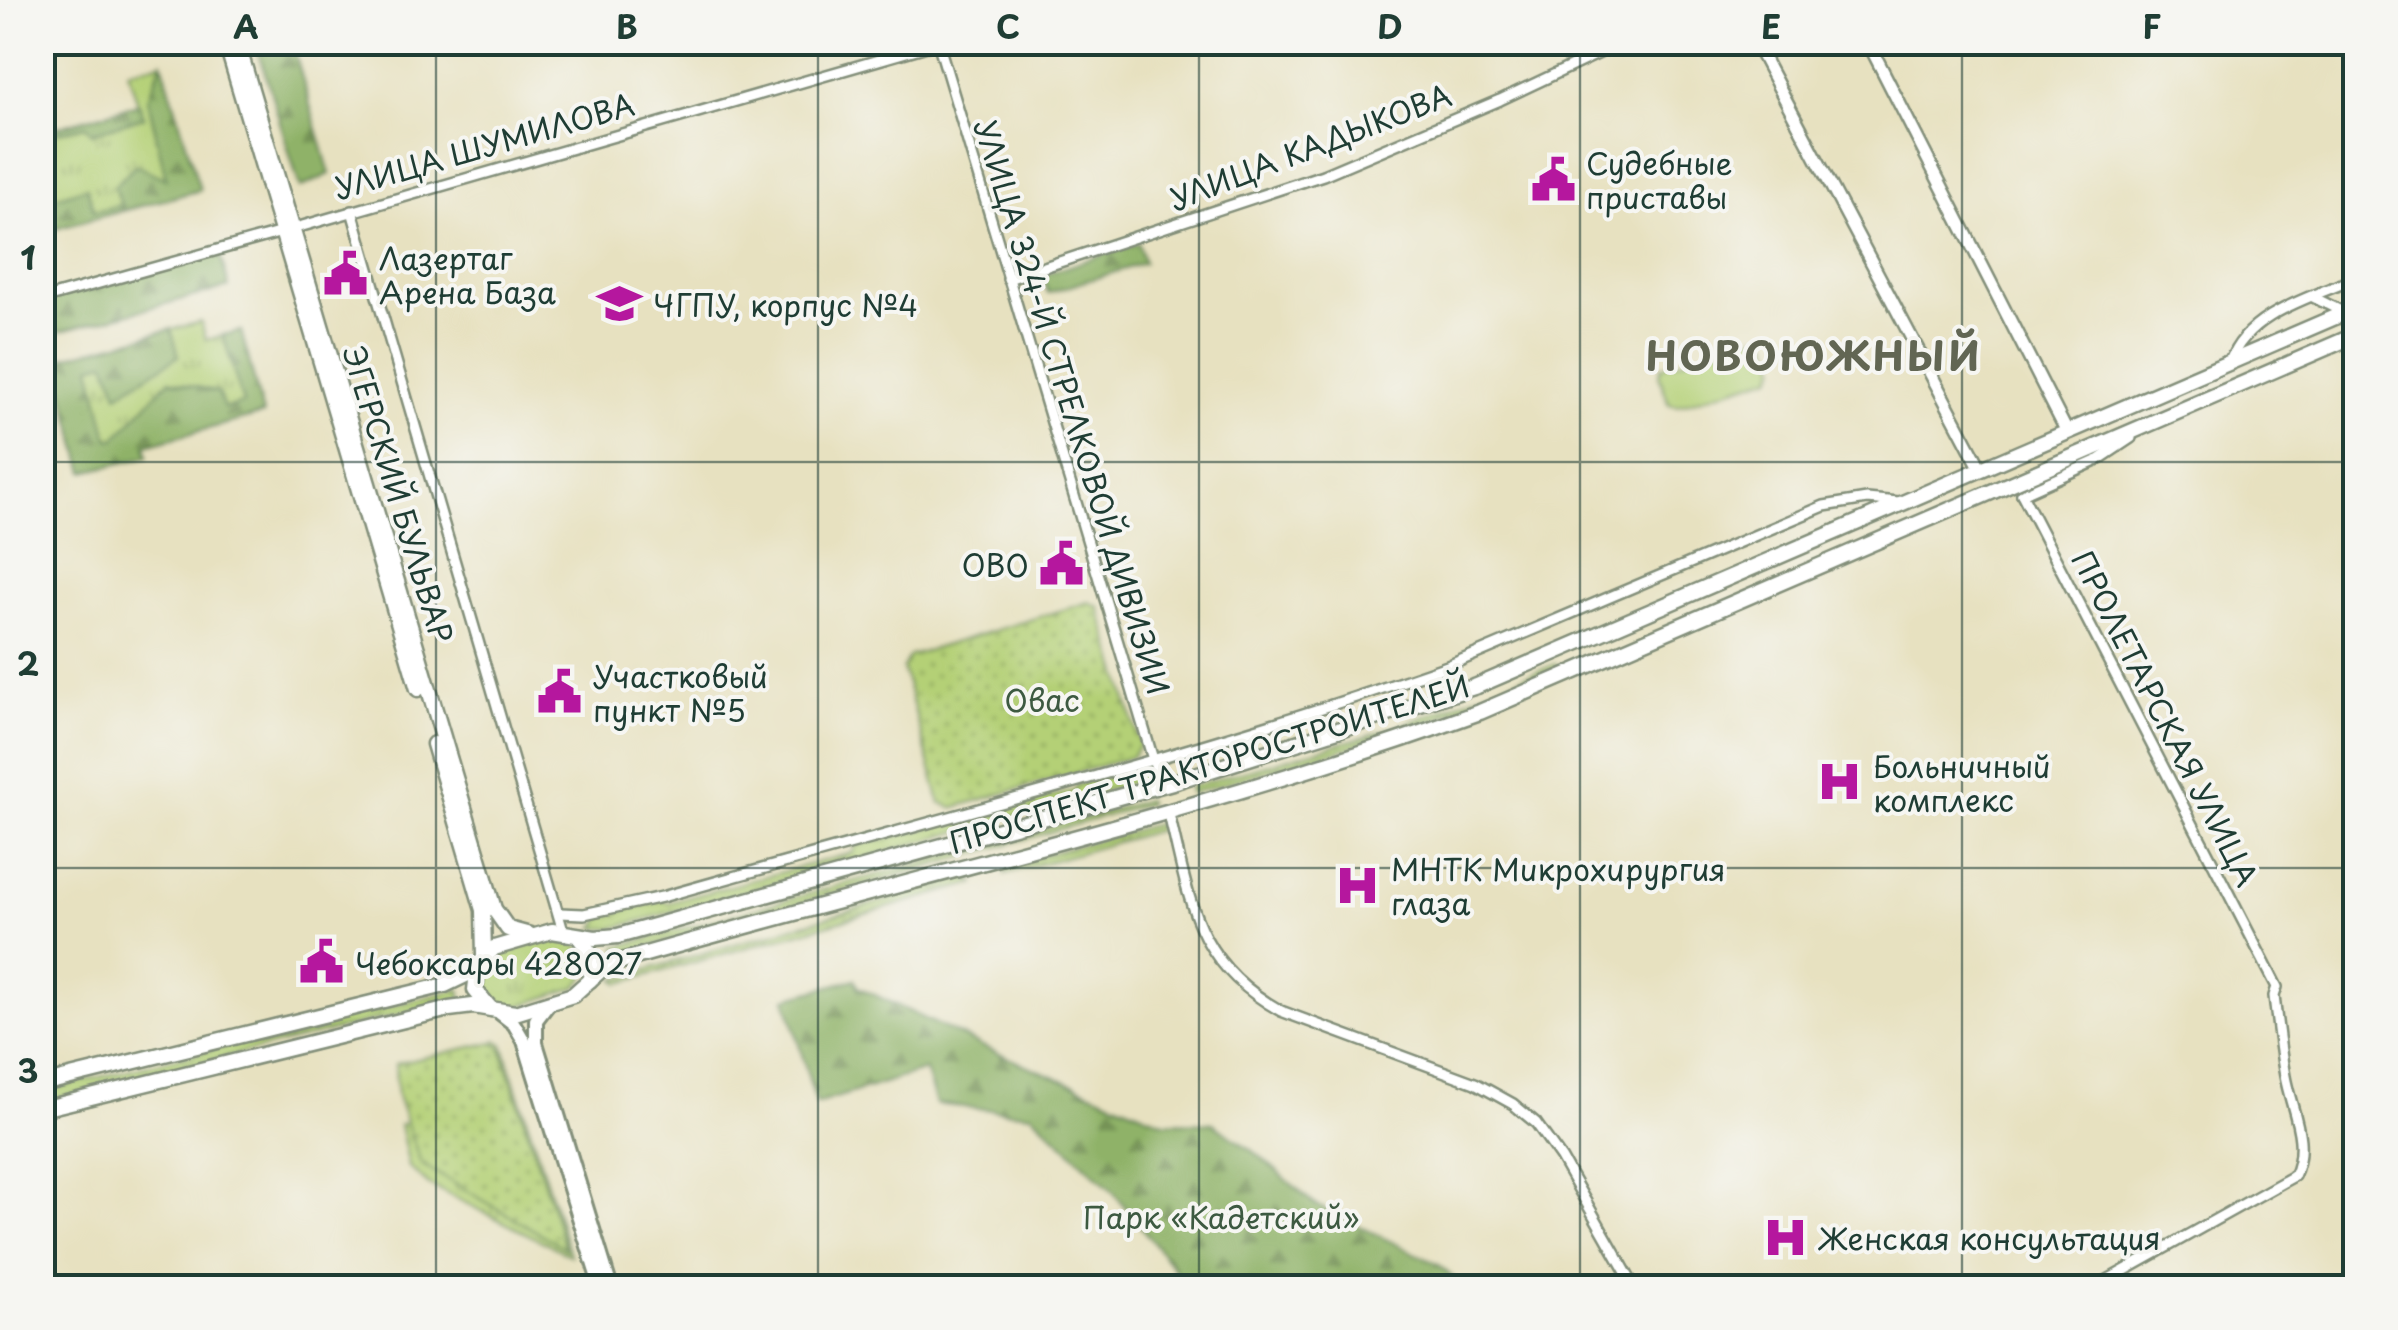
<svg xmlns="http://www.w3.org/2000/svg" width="2398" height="1330" font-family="'Playpen Sans',sans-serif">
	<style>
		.grass { fill: url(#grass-tufts); stroke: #6a8655; stroke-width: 2.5 }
		.forest { fill: url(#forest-firs); stroke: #57784e; stroke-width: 2.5 }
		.park { fill: url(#park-dots); stroke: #6a8655; stroke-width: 2.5 }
		.pitch { fill: #b4d076; stroke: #6a8655; stroke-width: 2.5 }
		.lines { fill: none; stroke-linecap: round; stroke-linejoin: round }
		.minor-casing { stroke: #838f7a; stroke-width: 14 }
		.tertiary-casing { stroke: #838f7a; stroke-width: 16 }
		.secondary-casing { stroke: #838f7a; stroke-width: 18 }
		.primary-casing { stroke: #838f7a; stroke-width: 19 }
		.minor { stroke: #fff; stroke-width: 9 }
		.tertiary { stroke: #fff; stroke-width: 11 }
		.secondary { stroke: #fff; stroke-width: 12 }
		.primary { stroke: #fff; stroke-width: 14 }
		.grid { fill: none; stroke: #1f3d34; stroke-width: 2.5; stroke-opacity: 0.55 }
		.labels { text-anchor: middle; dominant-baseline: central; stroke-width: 8; stroke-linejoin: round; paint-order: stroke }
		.street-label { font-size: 30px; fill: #1f3d34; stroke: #f6f6f2 }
		.poi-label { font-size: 30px; fill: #1f3d34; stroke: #f6f6f2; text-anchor: start }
		.park-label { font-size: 30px; fill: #3d5a41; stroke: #f6f6f2 }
		.district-label { font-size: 40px; font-weight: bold; letter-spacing: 2.5px; fill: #626653; stroke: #f6f6f2 }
		.neatline { fill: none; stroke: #1f3d34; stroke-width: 4 }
		.grid-label { font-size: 32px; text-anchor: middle; font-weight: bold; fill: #1f3d34 }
	</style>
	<defs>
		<pattern id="grass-tufts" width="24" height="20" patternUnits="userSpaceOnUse" patternTransform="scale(2.5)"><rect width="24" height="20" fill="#b4d076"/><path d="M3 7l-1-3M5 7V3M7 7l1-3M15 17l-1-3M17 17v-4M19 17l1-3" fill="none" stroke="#92aa62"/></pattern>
		<pattern id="forest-firs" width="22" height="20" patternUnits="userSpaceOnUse" patternTransform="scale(2.5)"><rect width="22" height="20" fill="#8fb267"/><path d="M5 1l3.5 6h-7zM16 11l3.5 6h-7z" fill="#749256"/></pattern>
		<pattern id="park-dots" width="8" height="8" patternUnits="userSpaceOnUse" patternTransform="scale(2.5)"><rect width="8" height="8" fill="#b4d076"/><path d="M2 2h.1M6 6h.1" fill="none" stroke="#92aa62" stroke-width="1.8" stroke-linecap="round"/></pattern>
	</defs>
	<rect width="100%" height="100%" fill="#f6f6f2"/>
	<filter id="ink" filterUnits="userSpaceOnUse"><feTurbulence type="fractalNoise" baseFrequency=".01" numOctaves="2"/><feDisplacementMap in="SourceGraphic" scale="20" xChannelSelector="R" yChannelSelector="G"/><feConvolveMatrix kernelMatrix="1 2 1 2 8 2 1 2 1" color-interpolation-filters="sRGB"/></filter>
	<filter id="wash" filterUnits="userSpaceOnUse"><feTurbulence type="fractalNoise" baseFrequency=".0048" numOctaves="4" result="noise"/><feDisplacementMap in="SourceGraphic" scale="40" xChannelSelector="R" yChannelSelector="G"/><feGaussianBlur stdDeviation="2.25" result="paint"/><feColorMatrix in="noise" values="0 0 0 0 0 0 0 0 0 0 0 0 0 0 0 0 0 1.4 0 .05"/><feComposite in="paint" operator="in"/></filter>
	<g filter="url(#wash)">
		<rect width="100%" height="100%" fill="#e7e1c0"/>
		<g class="grass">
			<polygon points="162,62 200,190 43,232 43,131 138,104 128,71"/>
			<polygon points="201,322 206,340 241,331 263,414 146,445 148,456 85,472 61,383 43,387 43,363"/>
			<polygon points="1556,664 1559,670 1402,732 1191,793 1189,787 1401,726"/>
			<polygon points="1140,767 1145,768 1143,780 611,929 595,928 604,915 663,900 668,903 853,853 855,846 1074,791 1076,785"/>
			<polygon points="1147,800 1148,804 619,955 617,947"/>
			<polygon points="1157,824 1159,830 1005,874 1007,865"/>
			<polygon points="966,877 975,883 620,983 615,979"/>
			<path d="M 560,936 L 572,940 L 585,954 L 585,977 L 577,987 L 511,1009 L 495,1006 L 481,988 C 485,944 524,946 560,936 Z"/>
			<polygon points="460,989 462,999 43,1102 42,1091"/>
			<path d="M 497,1040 L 503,1044 L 570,1255 L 429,1185 L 409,1167 L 400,1125 C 462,1108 469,1096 497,1040 Z"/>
		</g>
		<g class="forest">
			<polygon points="256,43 292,43 330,174 300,188"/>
			<polygon points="162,62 200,190 43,232 43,201 87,187 94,211 121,205 114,186 136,165 166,179 148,99"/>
			<polygon points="139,104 144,117 92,133 86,126 54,133 43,191 43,131"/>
			<polygon points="1138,243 1144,263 1048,293 1042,275"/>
			<polygon points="219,250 229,287 43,336 43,299"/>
			<polygon points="171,329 179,356 118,394 106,362 91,366 108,439 115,439 169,380 218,392 224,408 243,403 223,335 241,331 263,414 146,445 148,456 85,472 61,383 43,387 43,363"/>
			<polygon points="855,979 858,987 999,1054 1164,1122 1213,1123 1262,1158 1314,1204 1439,1265 1463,1287 1184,1287 1178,1274 1111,1189 1032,1114 936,1104 925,1070 816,1104 786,998"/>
		</g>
		<g class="park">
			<polygon points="1089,602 1099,607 1140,744 1132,757 952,808 940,802 903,669 909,656"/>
			<polygon points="493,1042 501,1047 565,1248 421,1164 397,1096 395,1064"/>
		</g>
		<polygon class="pitch" points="1759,335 1769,341 1777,366 1772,376 1677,406 1669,404 1659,375 1661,367"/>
	</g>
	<g filter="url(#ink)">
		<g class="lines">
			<defs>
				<g id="minor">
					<polyline points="938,42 1161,786"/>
					<polyline points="352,211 563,931"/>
					<polyline points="292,229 941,42"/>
					<polyline points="1008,279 1323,175 1500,100 1623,42"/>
					<polyline points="2313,297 2345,313"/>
					<polyline points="42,299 282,232"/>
					<path d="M 2230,362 C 2247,313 2313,297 2356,278"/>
					<path d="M 2022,494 L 2277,987 L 2274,996 C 2277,1022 2280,1049 2285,1076 C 2291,1110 2310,1142 2294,1176 L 2093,1288"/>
					<polyline points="2022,494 2098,460 2131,438"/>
					<path d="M 1168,810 C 1190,899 1193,962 1281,1011 L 1475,1083 L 1513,1104 L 1536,1123 L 1561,1158 L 1635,1288"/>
					<path d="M 560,913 L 584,914 L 662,897 C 925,822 1192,756 1450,665 L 1824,506 L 1867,499 L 1898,502"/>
				</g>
				<g id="tertiary">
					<polyline points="1755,42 1981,469"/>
					<polyline points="1868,42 2067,432"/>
				</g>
				<g id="secondary">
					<polyline points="549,1003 536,1020 536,1043 611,1288"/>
					<polyline points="500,1013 514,1024 524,1041 601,1288"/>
				</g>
				<g id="primary">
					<polyline points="226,42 418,689"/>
					<polyline points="237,42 494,909 508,929 530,935"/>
					<path d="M 2356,308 L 1477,686 L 1176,781 L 618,936 L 595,938 L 552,931 L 494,948 L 478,965 L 475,990 L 491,1009 L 515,1013 L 573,995 L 602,969 L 625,960 C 910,878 1202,813 1480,712 L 2356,335"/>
					<polyline points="434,744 483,910 484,956"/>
					<polyline points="579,937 592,956 590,980"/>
					<polyline points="42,1084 445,985 470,973 478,965"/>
					<polyline points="42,1109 449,1009 473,1006 491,1009"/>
				</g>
			</defs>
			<use href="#minor" class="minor-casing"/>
			<use href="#tertiary" class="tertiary-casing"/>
			<use href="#secondary" class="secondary-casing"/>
			<use href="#primary" class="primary-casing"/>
			<use href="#minor" class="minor"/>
			<use href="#tertiary" class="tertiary"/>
			<use href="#secondary" class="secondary"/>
			<use href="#primary" class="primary"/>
		</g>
	</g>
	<path class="grid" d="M 436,42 L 436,1288M 818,42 L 818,1288M 1199,42 L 1199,1288M 1580,42 L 1580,1288M 1962,42 L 1962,1288M 42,462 L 2356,462M 42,868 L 2356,868"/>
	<defs>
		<symbol id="civic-bare" viewBox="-9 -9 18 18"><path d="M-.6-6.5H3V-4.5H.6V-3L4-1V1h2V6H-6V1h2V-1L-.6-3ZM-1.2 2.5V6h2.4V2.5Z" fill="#b5179e" stroke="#f6f6f2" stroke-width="2.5" paint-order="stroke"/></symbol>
		<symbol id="university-bare" viewBox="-9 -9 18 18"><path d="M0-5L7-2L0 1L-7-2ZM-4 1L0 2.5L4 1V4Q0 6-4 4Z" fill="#b5179e" stroke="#f6f6f2" stroke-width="2.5" paint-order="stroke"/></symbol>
		<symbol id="hospital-bare" viewBox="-9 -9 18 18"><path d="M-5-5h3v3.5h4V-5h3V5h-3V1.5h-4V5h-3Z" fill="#b5179e" stroke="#f6f6f2" stroke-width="2.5" paint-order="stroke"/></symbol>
	</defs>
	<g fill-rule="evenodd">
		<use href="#civic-bare" x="1522" y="148" width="63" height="63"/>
		<use href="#civic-bare" x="314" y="242" width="63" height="63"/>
		<use href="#university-bare" x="588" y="272" width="63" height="63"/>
		<use href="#civic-bare" x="1030" y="532" width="63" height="63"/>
		<use href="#civic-bare" x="528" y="660" width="63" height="63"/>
		<use href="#hospital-bare" x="1808" y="750" width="63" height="63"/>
		<use href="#hospital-bare" x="1326" y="854" width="63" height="63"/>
		<use href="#civic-bare" x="290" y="930" width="63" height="63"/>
		<use href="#hospital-bare" x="1754" y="1206" width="63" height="63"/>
	</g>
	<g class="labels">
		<g class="street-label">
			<text transform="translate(484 145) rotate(-16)">УЛИЦА ШУМИЛОВА</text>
			<text transform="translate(1310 146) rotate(-21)">УЛИЦА КАДЫКОВА</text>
			<text transform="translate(1073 407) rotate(73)">УЛИЦА 324-Й СТРЕЛКОВОЙ ДИВИЗИИ</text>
			<text transform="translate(399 494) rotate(73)">ЭГЕРСКИЙ БУЛЬВАР</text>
			<text transform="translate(2166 718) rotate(63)">ПРОЛЕТАРСКАЯ УЛИЦА</text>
			<text transform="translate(1209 763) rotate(-17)">ПРОСПЕКТ ТРАКТОРОСТРОИТЕЛЕЙ</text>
		</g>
		<g class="poi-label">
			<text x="1586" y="162">Судебные<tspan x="1586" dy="34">приставы</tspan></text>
			<text x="379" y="257">Лазертаг<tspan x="379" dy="34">Арена База</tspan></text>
			<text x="653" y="304">ЧГПУ, корпус №4</text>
			<text x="1029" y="564" text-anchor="end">ОВО</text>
			<text x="593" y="675">Участковый<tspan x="593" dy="34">пункт №5</tspan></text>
			<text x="1873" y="765">Больничный<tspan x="1873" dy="34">комплекс</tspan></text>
			<text x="1391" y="868">МНТК Микрохирургия<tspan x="1391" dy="34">глаза</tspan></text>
			<text x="355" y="962">Чебоксары 428027</text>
			<text x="1818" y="1237">Женская консультация</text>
		</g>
		<g class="park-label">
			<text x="1042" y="699">Овас</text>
			<text x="1221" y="1216">Парк «Кадетский»</text>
		</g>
		<g class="district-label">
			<text x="1814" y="354">НОВОЮЖНЫЙ</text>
		</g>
	</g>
	<rect width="2398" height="1330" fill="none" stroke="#f6f6f2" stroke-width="110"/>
	<rect x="55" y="55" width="2288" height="1220" class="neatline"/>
	<g class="grid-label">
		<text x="246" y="39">A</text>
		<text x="627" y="39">B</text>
		<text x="1008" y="39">C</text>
		<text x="1390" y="39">D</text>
		<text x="1771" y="39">E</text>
		<text x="2152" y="39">F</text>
		<text x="28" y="270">1</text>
		<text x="28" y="676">2</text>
		<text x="28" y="1083">3</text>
	</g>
</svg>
